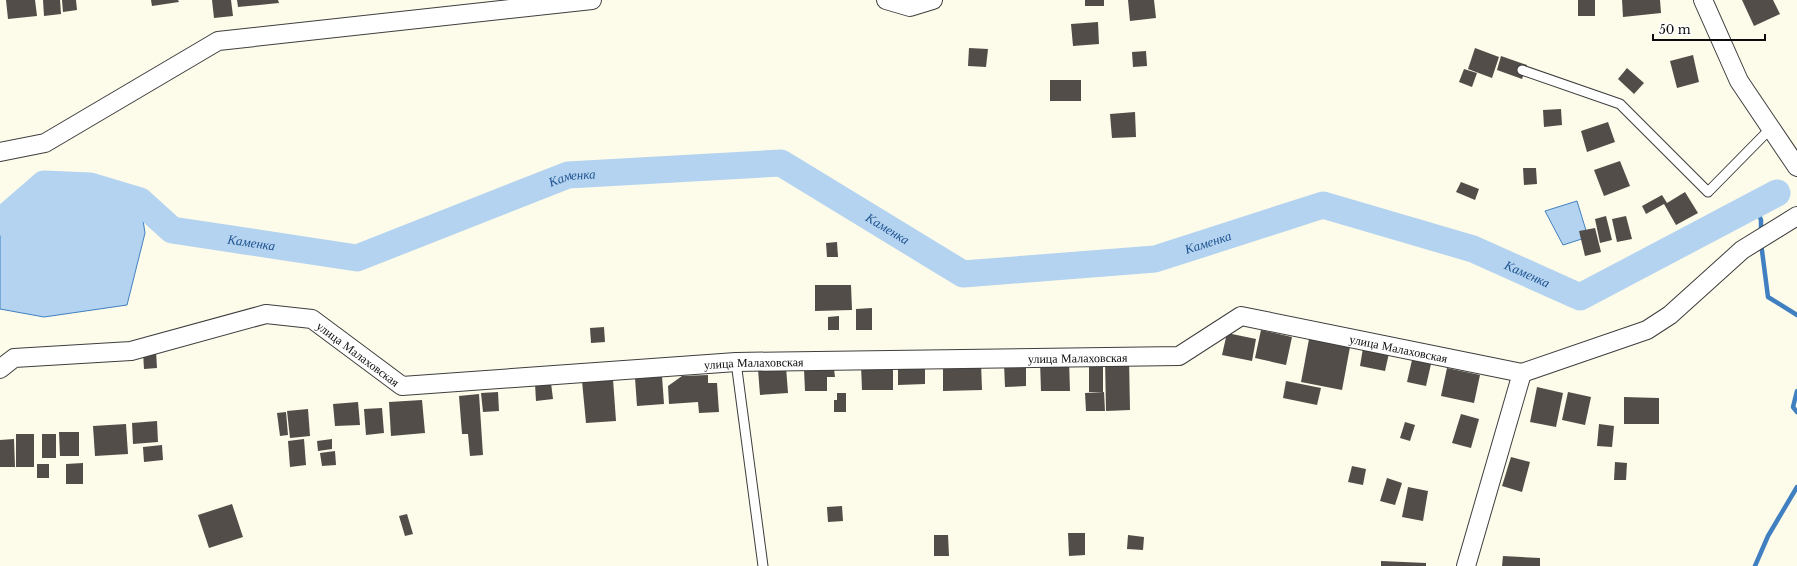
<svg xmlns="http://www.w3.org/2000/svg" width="1797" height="566" font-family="'Libre Baskerville',serif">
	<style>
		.water { fill: #b3d3f0; stroke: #4080c1 }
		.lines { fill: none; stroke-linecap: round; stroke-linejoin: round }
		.stream { stroke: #4080c1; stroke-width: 4.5 }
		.river { stroke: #b3d3f0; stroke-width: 27 }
		.building { fill: #524d48 }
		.lane-casing { stroke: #3e3e3e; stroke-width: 11 }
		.street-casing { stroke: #3e3e3e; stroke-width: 20 }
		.lane { stroke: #fff; stroke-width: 9 }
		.street { stroke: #fff; stroke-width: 18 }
		.labels { text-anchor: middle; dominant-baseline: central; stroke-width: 4; stroke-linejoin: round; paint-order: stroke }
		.street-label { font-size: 12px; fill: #0b0b0b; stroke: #fff }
		.water-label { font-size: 13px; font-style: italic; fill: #205491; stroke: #fff }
	</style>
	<rect width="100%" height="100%" fill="#fdfbea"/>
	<g class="water">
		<polygon points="44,184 90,186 140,201 145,233 127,305 44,317 0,309 0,222"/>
		<polygon points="1577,201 1588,237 1563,245 1545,211"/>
	</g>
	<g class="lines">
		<g class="stream">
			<polyline points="1755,204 1761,220 1761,234"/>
			<polyline points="1761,243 1768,297 1797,315"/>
			<polyline points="1797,391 1793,407 1797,412"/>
			<polyline points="1755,566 1768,536 1797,487"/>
		</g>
		<path class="river" id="s1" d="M 0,222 L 44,184 L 90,186 L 140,201 L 172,230 L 357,258 L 568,175 L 781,163 L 963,274 L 1155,259 L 1323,205 L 1473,249 L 1580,297 L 1777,193"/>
	</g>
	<g class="building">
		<polygon points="6,0 35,0 37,16 8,19"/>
		<polygon points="43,0 60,0 61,14 44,16"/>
		<polygon points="62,0 76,0 77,10 63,12"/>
		<polygon points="151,0 178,0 179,2 152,6"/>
		<polygon points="212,0 231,0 233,16 214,18"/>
		<polygon points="237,0 278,0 279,3 238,7"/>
		<rect x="1085" y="0" width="19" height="6"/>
		<polygon points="1128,0 1154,0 1156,18 1130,21"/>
		<rect x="1578" y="0" width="17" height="16"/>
		<polygon points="1622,0 1660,0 1661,13 1623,17"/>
		<polygon points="1742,0 1773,0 1780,14 1754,26"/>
		<polygon points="1098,22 1099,44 1073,46 1071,24"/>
		<polygon points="969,48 988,49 986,67 968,66"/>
		<polygon points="1475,48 1499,57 1492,78 1468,69"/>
		<polygon points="1146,51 1147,66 1133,67 1132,52"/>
		<polygon points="1693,55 1699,82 1677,88 1670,61"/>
		<polygon points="1501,56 1527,65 1522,79 1497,70"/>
		<polygon points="1627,68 1644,83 1634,94 1618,79"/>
		<polygon points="1464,69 1477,73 1472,87 1459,82"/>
		<rect x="1050" y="80" width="31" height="21"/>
		<polygon points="1561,109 1562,125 1544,127 1543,110"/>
		<polygon points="1135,112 1136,137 1112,138 1110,114"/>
		<polygon points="1608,122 1615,142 1587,152 1581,131"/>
		<polygon points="1620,161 1630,186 1604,196 1594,170"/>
		<polygon points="1523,168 1536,168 1537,184 1524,185"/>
		<polygon points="1461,182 1479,189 1475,200 1456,192"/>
		<polygon points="1685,192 1698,213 1676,225 1664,204 1646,214 1642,206 1662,195 1667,203"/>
		<polygon points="1606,216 1612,240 1600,243 1595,219"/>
		<polygon points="1626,216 1632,239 1617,242 1612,219"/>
		<polygon points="1595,228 1601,252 1585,256 1579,231"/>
		<polygon points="837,242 838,257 827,257 826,243"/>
		<polygon points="815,285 851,285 852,310 815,311"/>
		<polygon points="872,308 872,330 856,330 856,309"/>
		<polygon points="839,316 839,330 828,330 828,317"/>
		<polygon points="604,327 605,342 591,343 590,328"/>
		<polygon points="1261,330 1292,337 1286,365 1255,358"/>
		<polygon points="1227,333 1256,339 1252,361 1222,355"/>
		<polygon points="1309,339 1350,347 1342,390 1301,382"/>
		<polygon points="1363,348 1389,353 1385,371 1360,366"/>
		<polygon points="156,351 157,368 144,369 143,352"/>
		<polygon points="1105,358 1129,358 1130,410 1106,411"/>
		<polygon points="1103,359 1103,392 1089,392 1089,360"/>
		<polygon points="1069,360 1070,391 1041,391 1040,361"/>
		<polygon points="1412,360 1431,364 1426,386 1407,382"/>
		<polygon points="925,362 925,384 898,385 898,363"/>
		<polygon points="943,363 981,363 982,390 943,391"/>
		<polygon points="1004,363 1026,363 1026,386 1005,387"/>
		<polygon points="893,364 893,390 862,390 861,365"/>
		<polygon points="786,367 788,393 760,395 758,369"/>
		<polygon points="1447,368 1480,375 1474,403 1441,396"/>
		<polygon points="804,369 834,369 835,377 827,377 827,391 805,391"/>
		<polygon points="708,375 708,383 717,383 719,412 699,413 698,402 669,404 668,386 682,376"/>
		<polygon points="662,376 664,404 637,406 635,378"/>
		<polygon points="613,379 616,421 586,423 582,381"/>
		<polygon points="1286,381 1321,388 1317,405 1283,398"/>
		<polygon points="551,383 553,399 536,401 535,384"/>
		<polygon points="1537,387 1563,393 1556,427 1530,422"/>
		<polygon points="498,392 499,411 483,412 481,393"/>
		<polygon points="1104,392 1105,411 1086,411 1085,393"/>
		<polygon points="1568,392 1591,397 1585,425 1562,420"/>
		<polygon points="837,393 846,393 846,412 834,412 834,400 837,400"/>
		<polygon points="479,394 483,455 470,456 468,434 462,434 459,396"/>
		<polygon points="1624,397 1659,398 1659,424 1624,424"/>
		<polygon points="422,400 425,433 391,436 389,402"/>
		<polygon points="358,402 360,425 335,426 333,404"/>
		<polygon points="382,408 384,433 366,435 364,409"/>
		<polygon points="308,409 310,436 290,438 287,411"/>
		<polygon points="286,412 288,435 280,436 277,413"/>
		<polygon points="1461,414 1479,419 1471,448 1452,443"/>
		<polygon points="157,421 158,442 133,444 132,423"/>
		<polygon points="1405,422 1415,425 1410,441 1400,438"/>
		<polygon points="126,424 128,454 95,456 93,426"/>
		<polygon points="1599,424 1614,426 1612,447 1597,446"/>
		<polygon points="59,432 79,432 79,456 60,456"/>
		<rect x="16" y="434" width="18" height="33"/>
		<rect x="42" y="434" width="14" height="24"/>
		<polygon points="14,439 15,467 0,467 0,440"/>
		<polygon points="304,439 306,465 290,467 288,441"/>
		<polygon points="332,439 332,449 318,451 317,441"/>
		<polygon points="162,445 163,460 144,462 143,447"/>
		<polygon points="335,451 336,465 322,466 320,453"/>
		<polygon points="1511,457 1530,462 1522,492 1502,486"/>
		<polygon points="1615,462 1627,463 1626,480 1614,480"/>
		<polygon points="83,463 83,484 66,484 66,464"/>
		<rect x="37" y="464" width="12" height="14"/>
		<polygon points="1352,466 1366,469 1363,485 1348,482"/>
		<polygon points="1387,478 1402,483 1395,505 1380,501"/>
		<polygon points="1408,487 1428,491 1423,521 1402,517"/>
		<polygon points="232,504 243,537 209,548 198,515"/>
		<polygon points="842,506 843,521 828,522 827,507"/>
		<polygon points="407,514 413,534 405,536 399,516"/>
		<polygon points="1068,533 1085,533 1085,555 1069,556"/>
		<polygon points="934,535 948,535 949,556 934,556"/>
		<polygon points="1128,535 1144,537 1143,550 1127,549"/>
		<polygon points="1503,556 1540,558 1540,566 1502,566"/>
		<polygon points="1381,561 1426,563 1426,566 1381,566"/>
	</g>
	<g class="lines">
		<defs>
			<g id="lane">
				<polyline points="1522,70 1620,104 1708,192 1770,129"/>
				<polyline points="736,362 763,566"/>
			</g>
			<g id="street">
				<polyline points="886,0 910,7 933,0"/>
				<polyline points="1703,0 1739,81 1797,167"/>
				<polyline points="0,152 45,143 218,41 592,0"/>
				<path id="s2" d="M 0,369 L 14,358 L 131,351 L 266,314 L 312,319 L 402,386 L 736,362 L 1179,356 L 1241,316 L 1522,373"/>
				<polyline points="1466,566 1522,373 1647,330 1670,315 1742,250 1797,216"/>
			</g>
		</defs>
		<use href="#lane" class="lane-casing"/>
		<use href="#street" class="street-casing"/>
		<use href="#lane" class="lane"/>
		<use href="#street" class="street"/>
	</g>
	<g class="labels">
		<g class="street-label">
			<text stroke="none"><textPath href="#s2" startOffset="1446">улица Малаховская</textPath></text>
			<text stroke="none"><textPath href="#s2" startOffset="379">улица Малаховская</textPath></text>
			<text stroke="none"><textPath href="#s2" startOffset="1110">улица Малаховская</textPath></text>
			<text stroke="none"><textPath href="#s2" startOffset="786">улица Малаховская</textPath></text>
		</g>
		<g class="water-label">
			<text stroke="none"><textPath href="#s1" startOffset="617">Каменка</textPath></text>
			<text stroke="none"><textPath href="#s1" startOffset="952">Каменка</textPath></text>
			<text stroke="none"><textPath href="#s1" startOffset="280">Каменка</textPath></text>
			<text stroke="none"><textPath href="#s1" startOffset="1288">Каменка</textPath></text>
			<text stroke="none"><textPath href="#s1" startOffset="1625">Каменка</textPath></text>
		</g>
	</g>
	<path d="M1653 34v6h112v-6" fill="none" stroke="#0b0b0b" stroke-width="2"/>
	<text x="1659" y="34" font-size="12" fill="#0b0b0b" stroke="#ffffff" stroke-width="3" paint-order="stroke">50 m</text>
</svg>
